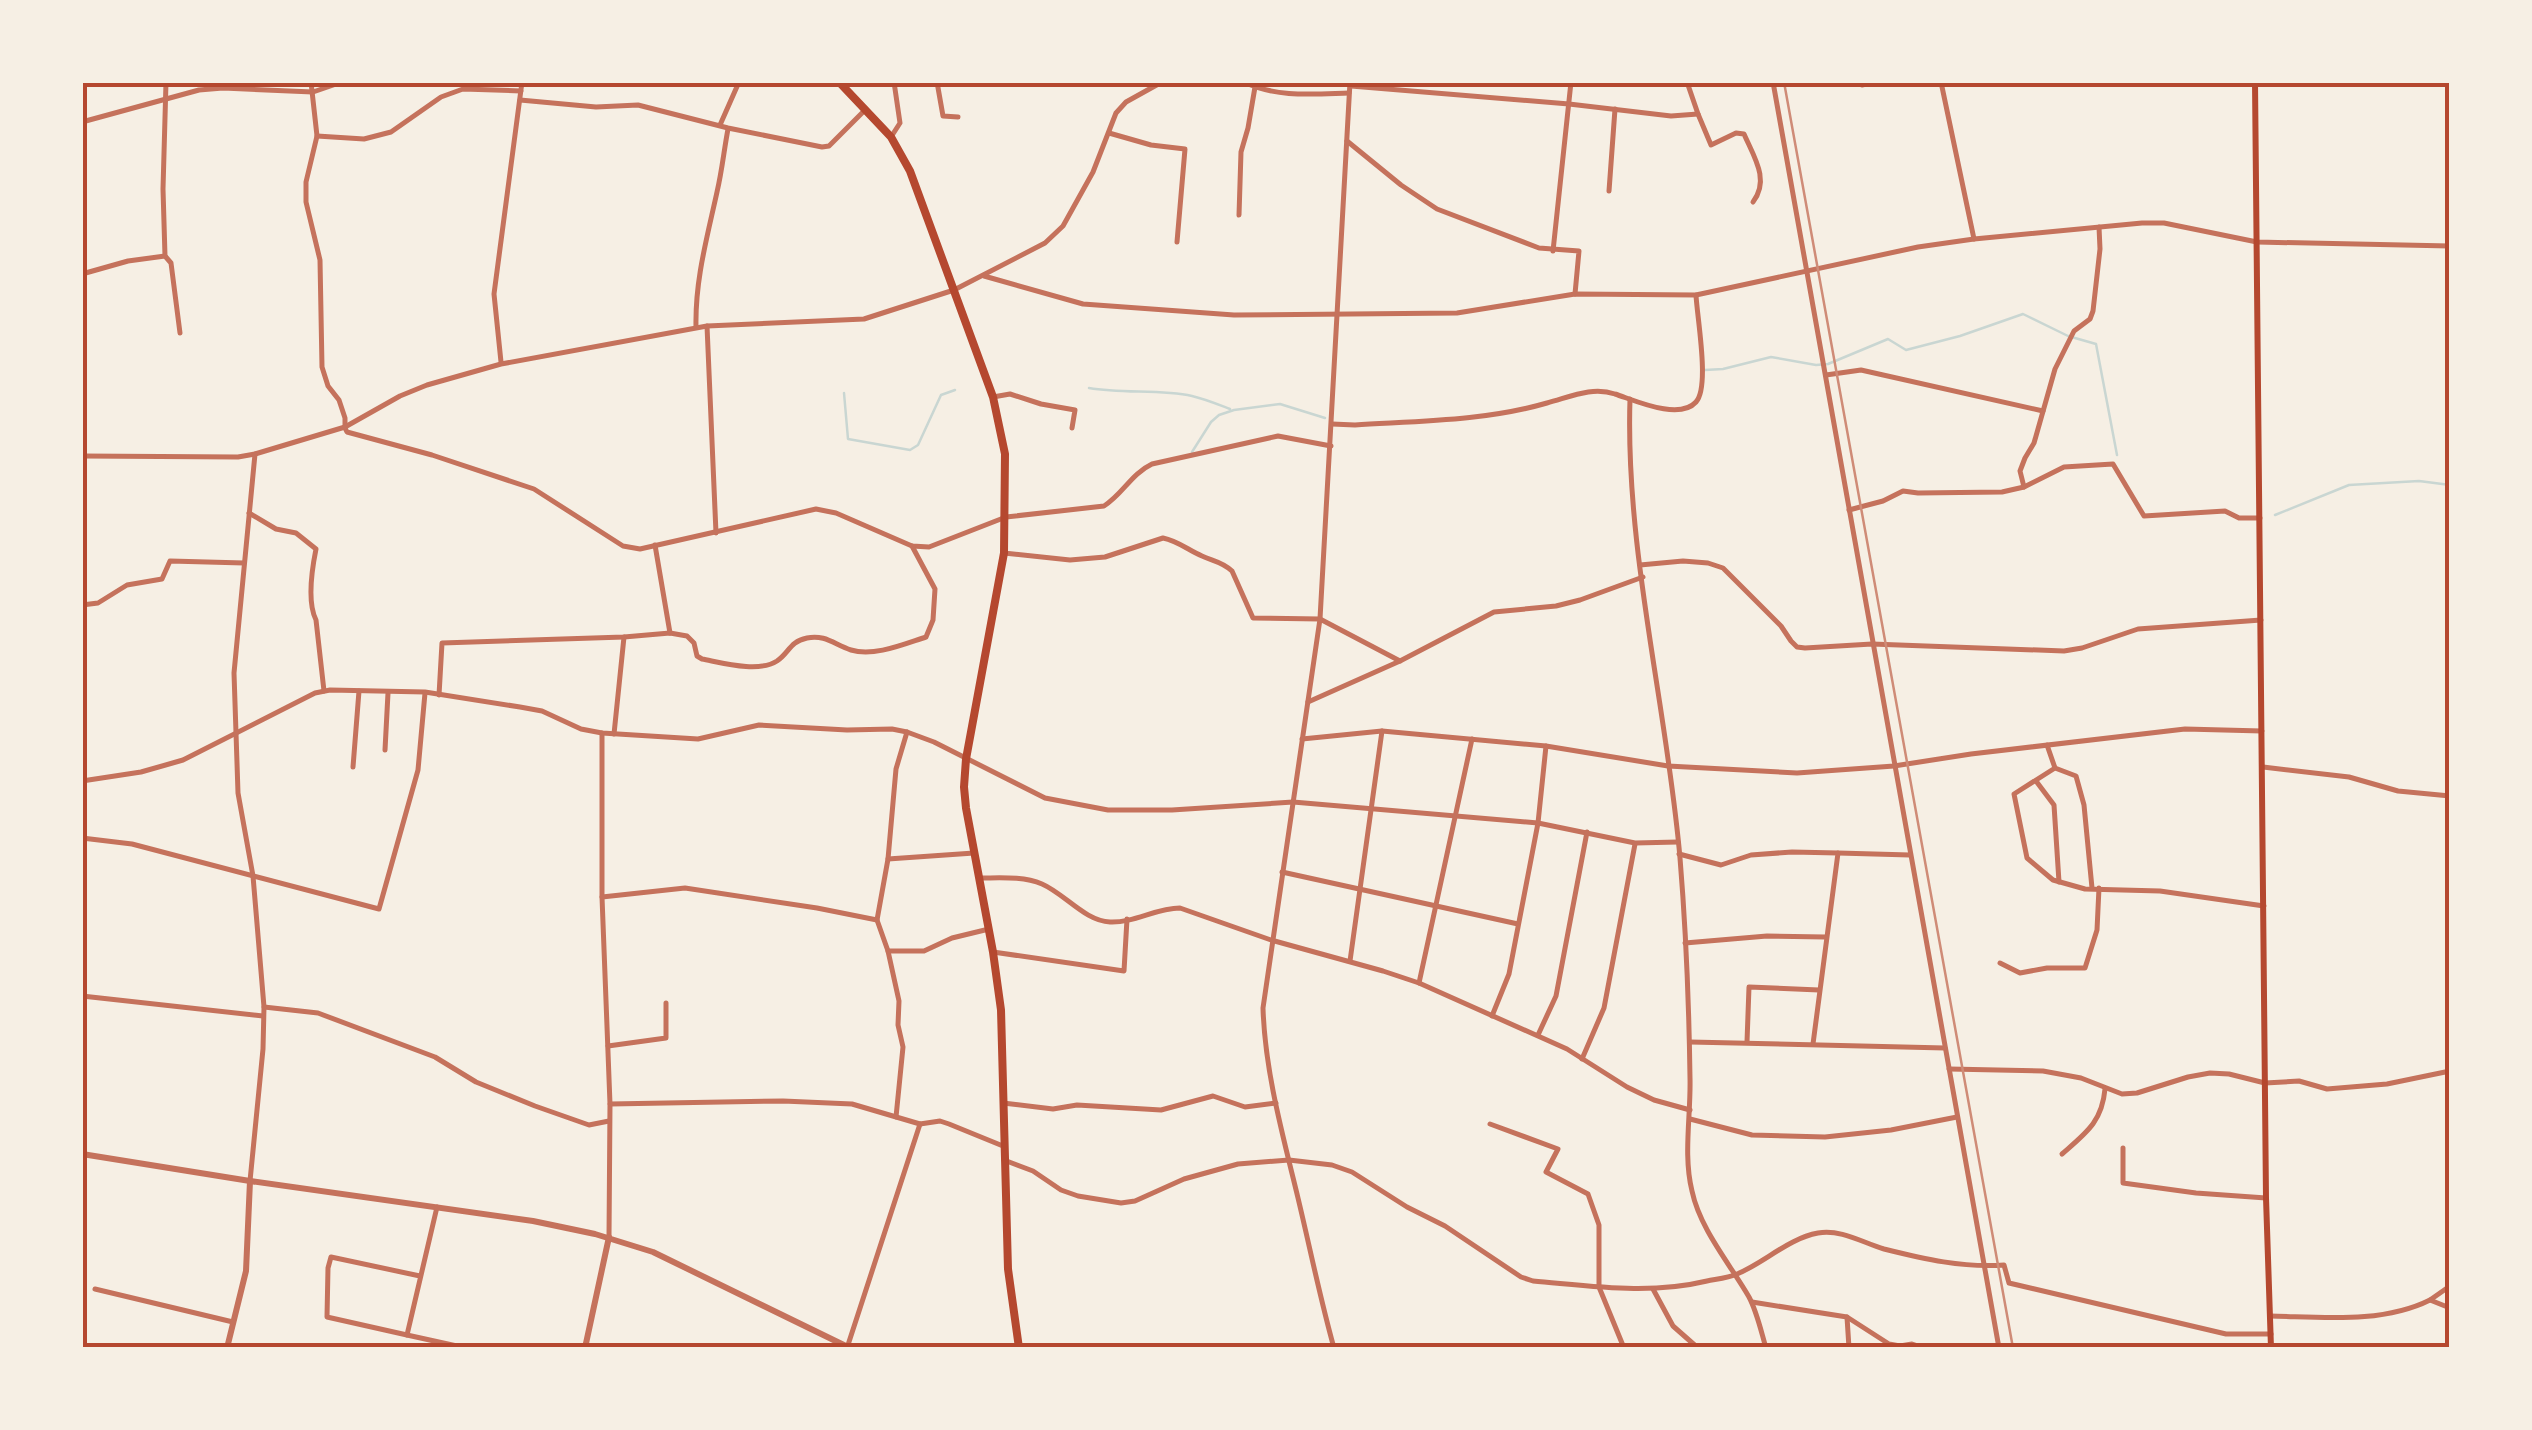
<svg xmlns="http://www.w3.org/2000/svg" width="2532" height="1430" font-family="Inter,sans-serif">
	<style>
		.lines { fill: none; stroke-linecap: round; stroke-linejoin: round }
		.stream { stroke: #c9d6d2; stroke-width: 2.5 }
		.minor { stroke: #c5725c; stroke-width: 5 }
		.tertiary { stroke: #c5725c; stroke-width: 6 }
		.secondary { stroke: #b5482f; stroke-width: 6 }
		.primary { stroke: #b5482f; stroke-width: 8 }
		.rail { stroke: #cf8b77; stroke-width: 2.5 }
		.neatline { fill: none; stroke: #b5482f; stroke-width: 4 }
	</style>
	<rect width="100%" height="100%" fill="#f6efe4"/>
	<g class="lines">
		<g class="stream">
			<polyline points="1705,370 1723,369 1771,357 1816,365 1828,364 1888,339 1906,350 1960,336 2023,314 2068,336 2096,344 2117,455"/>
			<path d="M 1089,388 C 1123,394 1160,389 1192,396 C 1205,399 1217,404 1230,409"/>
			<polyline points="844,393 848,439 910,450 918,445 941,395 955,390"/>
			<polyline points="1192,452 1211,422 1219,415 1234,410 1280,404 1325,418"/>
			<polyline points="2275,515 2349,485 2419,481 2450,485"/>
		</g>
		<g class="minor">
			<polyline points="166,82 163,189 165,256 171,263 180,333"/>
			<polyline points="311,82 317,136 306,182 306,202 320,260 322,367 328,386 339,400 345,418 345,427"/>
			<polyline points="937,82 943,116 958,117"/>
			<path d="M 1244,82 C 1277,98 1314,94 1349,93"/>
			<polyline points="1773,82 1999,1348"/>
			<polyline points="1941,82 1974,239"/>
			<polyline points="1862,85 1875,82"/>
			<polyline points="1351,86 1569,104 1671,116 1698,114 1687,82"/>
			<polyline points="520,100 596,107 638,105 728,128 822,147 829,146 866,109"/>
			<path d="M 1698,114 L 1711,145 L 1736,133 L 1744,134 C 1754,157 1770,180 1753,202"/>
			<polyline points="82,122 199,90 223,88 313,92 342,82"/>
			<polyline points="720,125 739,82"/>
			<polyline points="1109,133 1151,145 1185,149 1177,242"/>
			<polyline points="317,136 364,139 391,132 441,97 463,89 521,91"/>
			<polyline points="891,137 900,123 894,82"/>
			<polyline points="1347,141 1401,185 1437,209 1539,248 1579,251 1575,294"/>
			<polyline points="1609,191 1615,109"/>
			<polyline points="1239,215 1241,152 1248,128 1255,87"/>
			<polyline points="1553,251 1571,82"/>
			<polyline points="82,274 128,261 165,256"/>
			<polyline points="984,276 1083,304 1234,315 1457,313 1575,294 1696,295 1918,247 1974,239 2142,223 2164,223 2257,242 2450,246"/>
			<polyline points="707,326 716,533"/>
			<path d="M 696,327 C 695,280 707,238 717,192 C 722,171 724,150 728,129"/>
			<polyline points="501,362 494,294 522,82"/>
			<polyline points="1826,375 1861,370 2043,411"/>
			<polyline points="993,397 1010,394 1041,404 1075,410 1072,428"/>
			<path d="M 1630,399 C 1625,550 1667,707 1680,858 C 1686,931 1689,1005 1690,1078 C 1691,1115 1683,1155 1692,1191 C 1700,1229 1730,1264 1749,1297 C 1757,1312 1761,1331 1766,1348"/>
			<path d="M 1332,424 L 1355,425 C 1419,421 1485,421 1547,403 C 1570,397 1592,386 1615,394 C 1634,400 1679,421 1696,402 C 1710,387 1697,317 1696,295"/>
			<path d="M 345,428 L 347,432 L 432,455 L 534,489 L 623,546 L 640,549 L 816,509 L 836,513 L 912,546 L 929,547 L 1006,517 L 1104,506 C 1123,494 1131,474 1152,464 L 1278,436 L 1331,446"/>
			<polyline points="82,456 238,457 255,454 345,427 400,396 427,385 501,364 707,326 864,319 954,290 1045,243 1063,226 1093,172 1116,113 1126,102 1162,82"/>
			<polyline points="2024,487 2020,471 2025,458 2034,443 2055,369 2074,331 2090,319 2093,311 2100,249 2099,227"/>
			<polyline points="1849,510 1883,501 1903,491 1918,493 2002,492 2024,487 2064,467 2113,464 2144,516 2225,511 2239,518 2260,518"/>
			<path d="M 249,513 L 276,529 L 296,533 L 316,549 C 312,569 307,602 316,620 L 324,691"/>
			<polyline points="655,545 670,633"/>
			<path d="M 1004,553 L 1070,560 L 1105,557 L 1163,538 C 1178,541 1188,550 1202,556 C 1213,561 1223,562 1232,571 L 1253,618 L 1320,619 L 1400,661"/>
			<polyline points="1640,565 1683,561 1708,563 1723,568 1781,626 1791,641 1797,647 1805,648 1872,644 2064,651 2082,648 2138,629 2261,620"/>
			<polyline points="82,605 98,603 127,585 162,579 170,561 244,563"/>
			<path d="M 439,695 L 442,643 L 624,637 L 670,633 L 687,636 L 694,643 L 697,656 L 702,659 C 723,663 758,673 777,661 C 790,652 789,642 807,638 C 825,634 835,645 851,650 C 874,657 904,644 926,637 L 933,620 L 935,589 L 912,546"/>
			<polyline points="1308,702 1400,661 1494,612 1556,606 1580,600 1643,577"/>
			<polyline points="602,733 602,897 610,1104 609,1237"/>
			<polyline points="614,734 624,637"/>
			<polyline points="1302,739 1382,731 1546,746 1668,766 1797,773 1894,766 1971,754 2185,729 2262,731"/>
			<polyline points="2047,745 2055,768 2076,776 2084,805 2092,888"/>
			<polyline points="385,750 388,693"/>
			<polyline points="353,767 359,691"/>
			<polyline points="2263,767 2349,777 2398,791 2450,796"/>
			<polyline points="2055,768 2014,794 2027,858 2053,880 2085,889 2160,891 2264,906"/>
			<polyline points="82,781 141,772 183,760 315,693 330,690 425,692 520,707 542,711 581,729 602,733 698,739 759,725 847,730 892,729 907,732 934,742 1045,798 1108,810 1172,810 1293,802 1538,823 1635,843 1678,842"/>
			<polyline points="2036,781 2054,805 2059,882"/>
			<polyline points="82,838 132,844 379,909 418,770 425,693"/>
			<polyline points="1838,853 1910,855"/>
			<polyline points="1679,854 1721,865 1751,855 1792,852 1838,853 1813,1044"/>
			<polyline points="888,859 974,853"/>
			<polyline points="1282,872 1518,924"/>
			<path d="M 980,878 C 1000,878 1023,876 1042,884 C 1065,894 1085,921 1110,922 C 1134,923 1156,908 1180,908 L 1271,940 L 1383,971 L 1419,983 L 1567,1049 L 1627,1087 L 1654,1100 L 1690,1110"/>
			<polyline points="602,897 685,888 817,908 877,920"/>
			<polyline points="1685,943 1767,936 1825,937"/>
			<polyline points="888,951 924,951 952,938 989,929"/>
			<polyline points="993,952 1124,971 1127,919"/>
			<polyline points="1350,961 1382,731"/>
			<polyline points="2000,963 2020,973 2047,968 2085,968 2097,930 2099,888"/>
			<polyline points="1419,983 1472,739"/>
			<polyline points="82,996 263,1016"/>
			<polyline points="264,1007 318,1013 435,1057 476,1082 535,1106 589,1125 609,1121"/>
			<polyline points="1492,1016 1509,974 1538,823 1546,746"/>
			<polyline points="1538,1035 1556,996 1587,832"/>
			<polyline points="1690,1042 1945,1048"/>
			<polyline points="1747,1042 1749,987 1819,990"/>
			<polyline points="608,1046 666,1038 666,1003"/>
			<polyline points="1582,1059 1604,1008 1635,844"/>
			<polyline points="1949,1069 2043,1071 2081,1078 2122,1094 2137,1093 2188,1077 2210,1073 2229,1074 2265,1083 2299,1081 2327,1089 2387,1084 2450,1071"/>
			<polyline points="1003,1103 1053,1109 1077,1105 1161,1110 1213,1096 1245,1107 1276,1103"/>
			<polyline points="610,1104 783,1101 852,1104 920,1124 940,1121 949,1124 1003,1146"/>
			<polyline points="896,1117 903,1047 898,1025 899,1001 888,951 877,920 888,859 896,769 907,732"/>
			<polyline points="1690,1119 1752,1135 1825,1137 1891,1130 1957,1117"/>
			<polyline points="1490,1124 1558,1149 1546,1172 1588,1194 1599,1225 1599,1287 1624,1348"/>
			<polyline points="2123,1148 2123,1183 2196,1193 2266,1198"/>
			<path d="M 2062,1154 C 2086,1133 2102,1122 2105,1089"/>
			<path d="M 1004,1160 L 1033,1171 L 1061,1190 L 1078,1196 L 1121,1203 L 1135,1201 L 1184,1179 L 1238,1164 L 1289,1160 L 1332,1165 L 1352,1172 L 1407,1207 L 1445,1226 L 1521,1277 L 1533,1281 C 1592,1286 1649,1295 1707,1281 C 1717,1279 1728,1278 1737,1274 C 1764,1263 1789,1238 1818,1233 C 1842,1229 1863,1243 1884,1249 C 1924,1259 1963,1268 2004,1265 L 2009,1283 L 2226,1334 L 2271,1334"/>
			<polyline points="250,1181 263,1049 264,1007 253,876 238,793 234,673 255,454"/>
			<polyline points="420,1276 331,1257 328,1268 327,1317 407,1335 437,1207"/>
			<polyline points="95,1289 233,1322"/>
			<polyline points="1653,1289 1673,1326 1698,1348"/>
			<polyline points="2430,1300 2450,1286"/>
			<polyline points="1752,1302 1847,1317 1889,1344 1900,1346 1912,1344 1924,1348"/>
			<path d="M 2270,1316 C 2322,1317 2382,1324 2430,1300 L 2450,1308"/>
			<polyline points="1847,1317 1849,1348"/>
			<polyline points="407,1335 466,1348"/>
			<polyline points="847,1348 920,1124"/>
			<path d="M 1334,1348 C 1320,1298 1310,1248 1298,1198 C 1283,1136 1265,1072 1263,1008 L 1320,619 L 1350,82"/>
		</g>
		<g class="tertiary">
			<polyline points="82,1154 250,1181 533,1221 595,1234 653,1252 850,1348"/>
			<polyline points="227,1348 246,1271 250,1181"/>
			<polyline points="585,1348 609,1237"/>
		</g>
		<polyline class="secondary" points="2255,82 2266,1198 2271,1348"/>
		<polyline class="primary" points="839,82 891,137 910,171 993,397 1005,454 1004,553 966,759 964,787 966,808 993,952 1001,1010 1008,1269 1019,1348"/>
		<polyline class="rail" points="1784,82 2013,1348"/>
	</g>
	<rect width="2532" height="1430" fill="none" stroke="#f6efe4" stroke-width="170"/>
	<rect x="85" y="85" width="2362" height="1260" class="neatline"/>
</svg>
